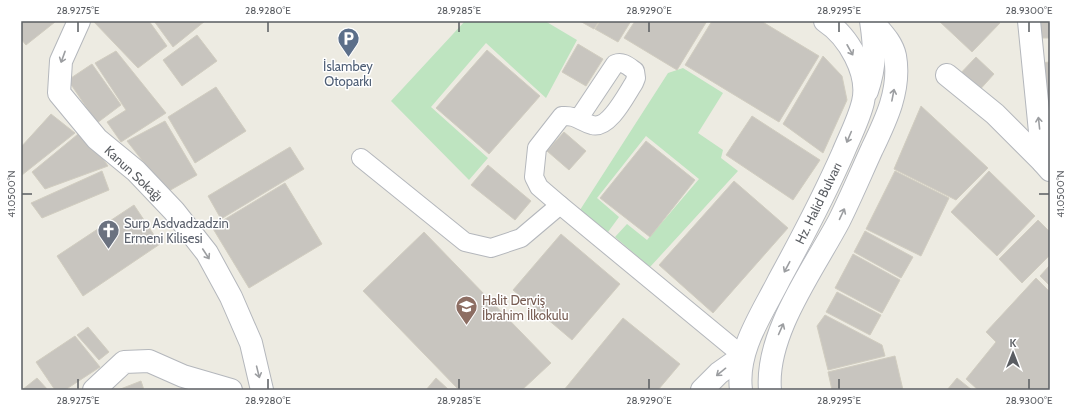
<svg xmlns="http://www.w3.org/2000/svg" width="1071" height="411" font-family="Cabin,sans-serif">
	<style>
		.green { fill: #bee4c0 }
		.building { fill: #c8c5bf; stroke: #d1cdc0 }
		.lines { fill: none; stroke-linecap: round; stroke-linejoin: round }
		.service-casing { stroke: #b4b7bc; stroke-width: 20 }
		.pedestrian-casing { stroke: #b4b7bc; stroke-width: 24 }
		.minor-casing { stroke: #b4b7bc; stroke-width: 24 }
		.tertiary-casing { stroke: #b4b7bc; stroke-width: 24 }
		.secondary-casing { stroke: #b5b8be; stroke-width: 24 }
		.service { stroke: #fff; stroke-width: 18 }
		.pedestrian { stroke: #fff; stroke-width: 22 }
		.minor { stroke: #fff; stroke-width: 22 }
		.tertiary { stroke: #fff; stroke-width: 22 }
		.secondary { stroke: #fff; stroke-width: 22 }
		.oneway { stroke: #9c9ea1 }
		.ticks { fill: none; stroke: #5a5d62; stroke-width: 1.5 }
		.labels { text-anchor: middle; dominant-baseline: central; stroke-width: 3; stroke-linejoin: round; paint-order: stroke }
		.service-label { font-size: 13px; fill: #4e5e75; stroke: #fff }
		.street-label { font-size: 13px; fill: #5a5d62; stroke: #fff }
		.worship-label { font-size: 13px; fill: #5b616d; stroke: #fff; text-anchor: start }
		.education-label { font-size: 13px; fill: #785e54; stroke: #fff; text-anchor: start }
		.neatline { fill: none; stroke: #5a5d62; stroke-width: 1.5 }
		.ticks-label { font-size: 10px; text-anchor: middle; fill: #5a5d62 }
	</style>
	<rect width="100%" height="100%" fill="#edebe2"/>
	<g class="green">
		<polygon points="465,21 545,21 577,40 546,98 486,43 431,107 488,158 469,180 391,101"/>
		<polygon points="683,68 723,93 698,133 723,150 721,158 738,171 650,267 615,237 627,224 647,240 699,179 646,136 597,198 619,217 608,232 580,210 668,73"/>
	</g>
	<g class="building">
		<polygon points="21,21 54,21 55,22 26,45 21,39"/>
		<polygon points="96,21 149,21 167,46 138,68 94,22"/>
		<polygon points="154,21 205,21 173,47"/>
		<polygon points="580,21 599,21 594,29"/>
		<polygon points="600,21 631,21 618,42 595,29"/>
		<polygon points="635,21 707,21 677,70 624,38"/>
		<polygon points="712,21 761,21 819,56 779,122 685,65"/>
		<polygon points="939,21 997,21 1000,23 972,52"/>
		<polygon points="1034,21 1050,21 1050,38 1035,38"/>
		<polygon points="197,35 217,61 182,86 163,60"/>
		<polygon points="578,44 603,59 586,86 562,72"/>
		<polygon points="487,50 540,96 489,154 436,108"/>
		<polygon points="116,51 166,113 121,142 107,122 126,110 95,63"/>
		<polygon points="823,56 842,76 847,100 823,153 783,124"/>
		<polygon points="976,57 994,74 976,94 957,77"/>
		<polygon points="1050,62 1050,133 1039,63"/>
		<polygon points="92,64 121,105 97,123 68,80"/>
		<polygon points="216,87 246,131 195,163 168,117"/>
		<polygon points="921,106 988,168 956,200 894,169"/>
		<polygon points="51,114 75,133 22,175 21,147"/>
		<polygon points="752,116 820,160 793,200 726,155"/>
		<polygon points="165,121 197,175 167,192 127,141"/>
		<polygon points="83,130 108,166 45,189 32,172"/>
		<polygon points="564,132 586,151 569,170 547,151"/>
		<polygon points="646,141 695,180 650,237 600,198"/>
		<polygon points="290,147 304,169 221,219 208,196"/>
		<polygon points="488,165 531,201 515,220 471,185"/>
		<polygon points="102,171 109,190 42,218 31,203"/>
		<polygon points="895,171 949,198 921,256 866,229"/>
		<polygon points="989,171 1035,216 997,256 951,212"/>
		<polygon points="734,181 788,228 713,313 659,265"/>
		<polygon points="285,183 322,244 249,288 212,227"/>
		<polygon points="134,205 160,244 83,296 57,256"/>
		<polygon points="1038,220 1050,232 1050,255 1022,283 999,259"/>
		<polygon points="865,231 913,257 901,278 854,252"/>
		<polygon points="424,232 551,363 522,390 459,390 363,291"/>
		<polygon points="561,234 620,284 572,340 513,290"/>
		<polygon points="853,254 900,280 882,313 835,288"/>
		<polygon points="1050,265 1050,286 1040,276"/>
		<polygon points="1036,278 1050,292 1050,390 978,390 966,379 996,342 986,332"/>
		<polygon points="837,292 881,315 870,335 826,312"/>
		<polygon points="825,315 882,345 885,356 828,370 817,326"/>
		<polygon points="623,318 680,364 658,390 564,390"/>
		<polygon points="88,327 109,352 99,360 77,335"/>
		<polygon points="75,336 100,367 65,390 55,390 36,362"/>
		<polygon points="895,356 903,390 832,390 828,372"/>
		<polygon points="37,378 48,390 22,390"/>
		<polygon points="436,378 449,390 426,390"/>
		<polygon points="957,378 972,390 947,390"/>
		<polygon points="141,381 144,390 118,390"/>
	</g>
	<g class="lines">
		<defs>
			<g id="service">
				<path d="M 579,118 L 615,64 C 623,61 628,66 635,71 L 636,78 L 634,83 C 626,95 609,130 592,125 C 580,122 577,115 562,116 L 537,148 L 534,177 L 539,187 L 560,205 L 743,356"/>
				<polyline points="361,158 465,242 491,248 521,238 560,205"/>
			</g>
			<polyline id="pedestrian" points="947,75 995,114 1043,162"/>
			<g id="minor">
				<polyline points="79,21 61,61 59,93 97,139 136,171 174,211 207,253 231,297 251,343 262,390"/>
				<polyline points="1029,21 1043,162 1050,170"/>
				<polyline points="94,390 124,362 149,361 183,376 231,390"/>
			</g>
			<polyline id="tertiary" points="702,390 719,373 743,356"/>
			<g id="secondary">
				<path d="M 867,91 C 876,64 875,48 871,21"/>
				<path d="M 741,390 C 736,350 762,314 779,280 C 802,238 824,196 843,153 C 850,136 859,119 863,102 C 870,73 848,36 825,21"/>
				<path d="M 770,390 C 765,334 813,270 839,221 C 851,197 861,173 872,149 C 886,120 901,89 895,56 C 892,42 881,32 872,21"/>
			</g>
		</defs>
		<use href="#service" class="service-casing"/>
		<use href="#pedestrian" class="pedestrian-casing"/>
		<use href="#minor" class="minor-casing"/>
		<use href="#tertiary" class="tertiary-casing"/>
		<use href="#secondary" class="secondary-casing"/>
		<use href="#service" class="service"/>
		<use href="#pedestrian" class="pedestrian"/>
		<use href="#minor" class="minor"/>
		<use href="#tertiary" class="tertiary"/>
		<use href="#secondary" class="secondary"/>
	</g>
	<defs><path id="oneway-shaft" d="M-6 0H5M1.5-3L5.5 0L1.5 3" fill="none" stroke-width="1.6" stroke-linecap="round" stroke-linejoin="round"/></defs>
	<g class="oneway">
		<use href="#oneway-shaft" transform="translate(850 50) rotate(61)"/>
		<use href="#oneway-shaft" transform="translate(63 57) rotate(110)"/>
		<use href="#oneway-shaft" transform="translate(893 95) rotate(-79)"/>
		<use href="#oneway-shaft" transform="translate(1039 123) rotate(-96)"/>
		<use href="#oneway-shaft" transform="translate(849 137) rotate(113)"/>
		<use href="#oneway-shaft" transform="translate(842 214) rotate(-65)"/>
		<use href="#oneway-shaft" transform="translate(206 254) rotate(57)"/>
		<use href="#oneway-shaft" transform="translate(787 267) rotate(118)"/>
		<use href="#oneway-shaft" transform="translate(781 329) rotate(-66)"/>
		<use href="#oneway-shaft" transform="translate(258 372) rotate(76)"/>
		<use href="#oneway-shaft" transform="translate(721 372) rotate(141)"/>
	</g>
	<path class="ticks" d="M 78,22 L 78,32M 268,22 L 268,32M 459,22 L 459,32M 649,22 L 649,32M 839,22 L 839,32M 1029,22 L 1029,32M 22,194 L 32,194M 1039,194 L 1049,194M 78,379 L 78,389M 268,379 L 268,389M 459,379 L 459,389M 649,379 L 649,389M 839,379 L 839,389M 1029,379 L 1029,389"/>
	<defs>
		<symbol id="parking-pin" viewBox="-11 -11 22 30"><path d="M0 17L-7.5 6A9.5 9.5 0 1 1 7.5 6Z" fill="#5c6f8a" stroke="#fff"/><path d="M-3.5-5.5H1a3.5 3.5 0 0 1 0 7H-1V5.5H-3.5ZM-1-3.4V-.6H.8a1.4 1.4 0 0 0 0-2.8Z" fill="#fff"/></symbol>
		<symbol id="church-pin" viewBox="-11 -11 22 30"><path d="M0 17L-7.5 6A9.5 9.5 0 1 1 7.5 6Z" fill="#6b7280" stroke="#fff"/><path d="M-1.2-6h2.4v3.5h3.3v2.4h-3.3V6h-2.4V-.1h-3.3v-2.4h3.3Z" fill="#fff"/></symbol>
		<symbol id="school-pin" viewBox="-11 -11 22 30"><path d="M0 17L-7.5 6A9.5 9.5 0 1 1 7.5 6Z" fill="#8d6e63" stroke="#fff"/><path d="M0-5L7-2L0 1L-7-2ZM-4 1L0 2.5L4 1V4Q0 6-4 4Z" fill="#fff"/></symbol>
	</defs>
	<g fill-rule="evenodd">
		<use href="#parking-pin" x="336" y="26" width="25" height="34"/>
		<use href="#church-pin" x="96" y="218" width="25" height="34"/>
		<use href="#school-pin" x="454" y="294" width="25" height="34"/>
	</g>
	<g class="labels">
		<g class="service-label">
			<text x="348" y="66">İslambey<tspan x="348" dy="15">Otoparkı</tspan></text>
		</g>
		<g class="street-label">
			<text transform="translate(134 173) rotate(43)">Kanun Sokağı</text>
			<text transform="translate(818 203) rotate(-64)">Hz. Halid Bulvarı</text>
		</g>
		<g class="worship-label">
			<text x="124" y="223">Surp Asdvadzadzin<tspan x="124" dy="15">Ermeni Kilisesi</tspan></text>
		</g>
		<g class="education-label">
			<text x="482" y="300">Halit Derviş<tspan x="482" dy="15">İbrahim İlkokulu</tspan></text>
		</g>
	</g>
	<rect width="1071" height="411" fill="none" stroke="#ffffff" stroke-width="44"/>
	<g transform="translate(1013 353)" stroke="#ffffff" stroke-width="3" paint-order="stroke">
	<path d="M0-3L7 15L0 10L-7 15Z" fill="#5a5d62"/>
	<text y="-6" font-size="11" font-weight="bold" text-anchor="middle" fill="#5a5d62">K</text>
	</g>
	<rect x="22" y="22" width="1027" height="367" class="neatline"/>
	<g class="ticks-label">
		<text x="78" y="14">28.9275°E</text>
		<text x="268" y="14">28.9280°E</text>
		<text x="459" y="14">28.9285°E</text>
		<text x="649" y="14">28.9290°E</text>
		<text x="839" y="14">28.9295°E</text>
		<text x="1029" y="14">28.9300°E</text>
		<text transform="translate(11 194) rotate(-90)" y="4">41.0500°N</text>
		<text transform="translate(1060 194) rotate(-90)" y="4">41.0500°N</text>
		<text x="78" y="404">28.9275°E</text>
		<text x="268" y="404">28.9280°E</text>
		<text x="459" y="404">28.9285°E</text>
		<text x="649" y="404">28.9290°E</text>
		<text x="839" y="404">28.9295°E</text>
		<text x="1029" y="404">28.9300°E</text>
	</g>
</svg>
